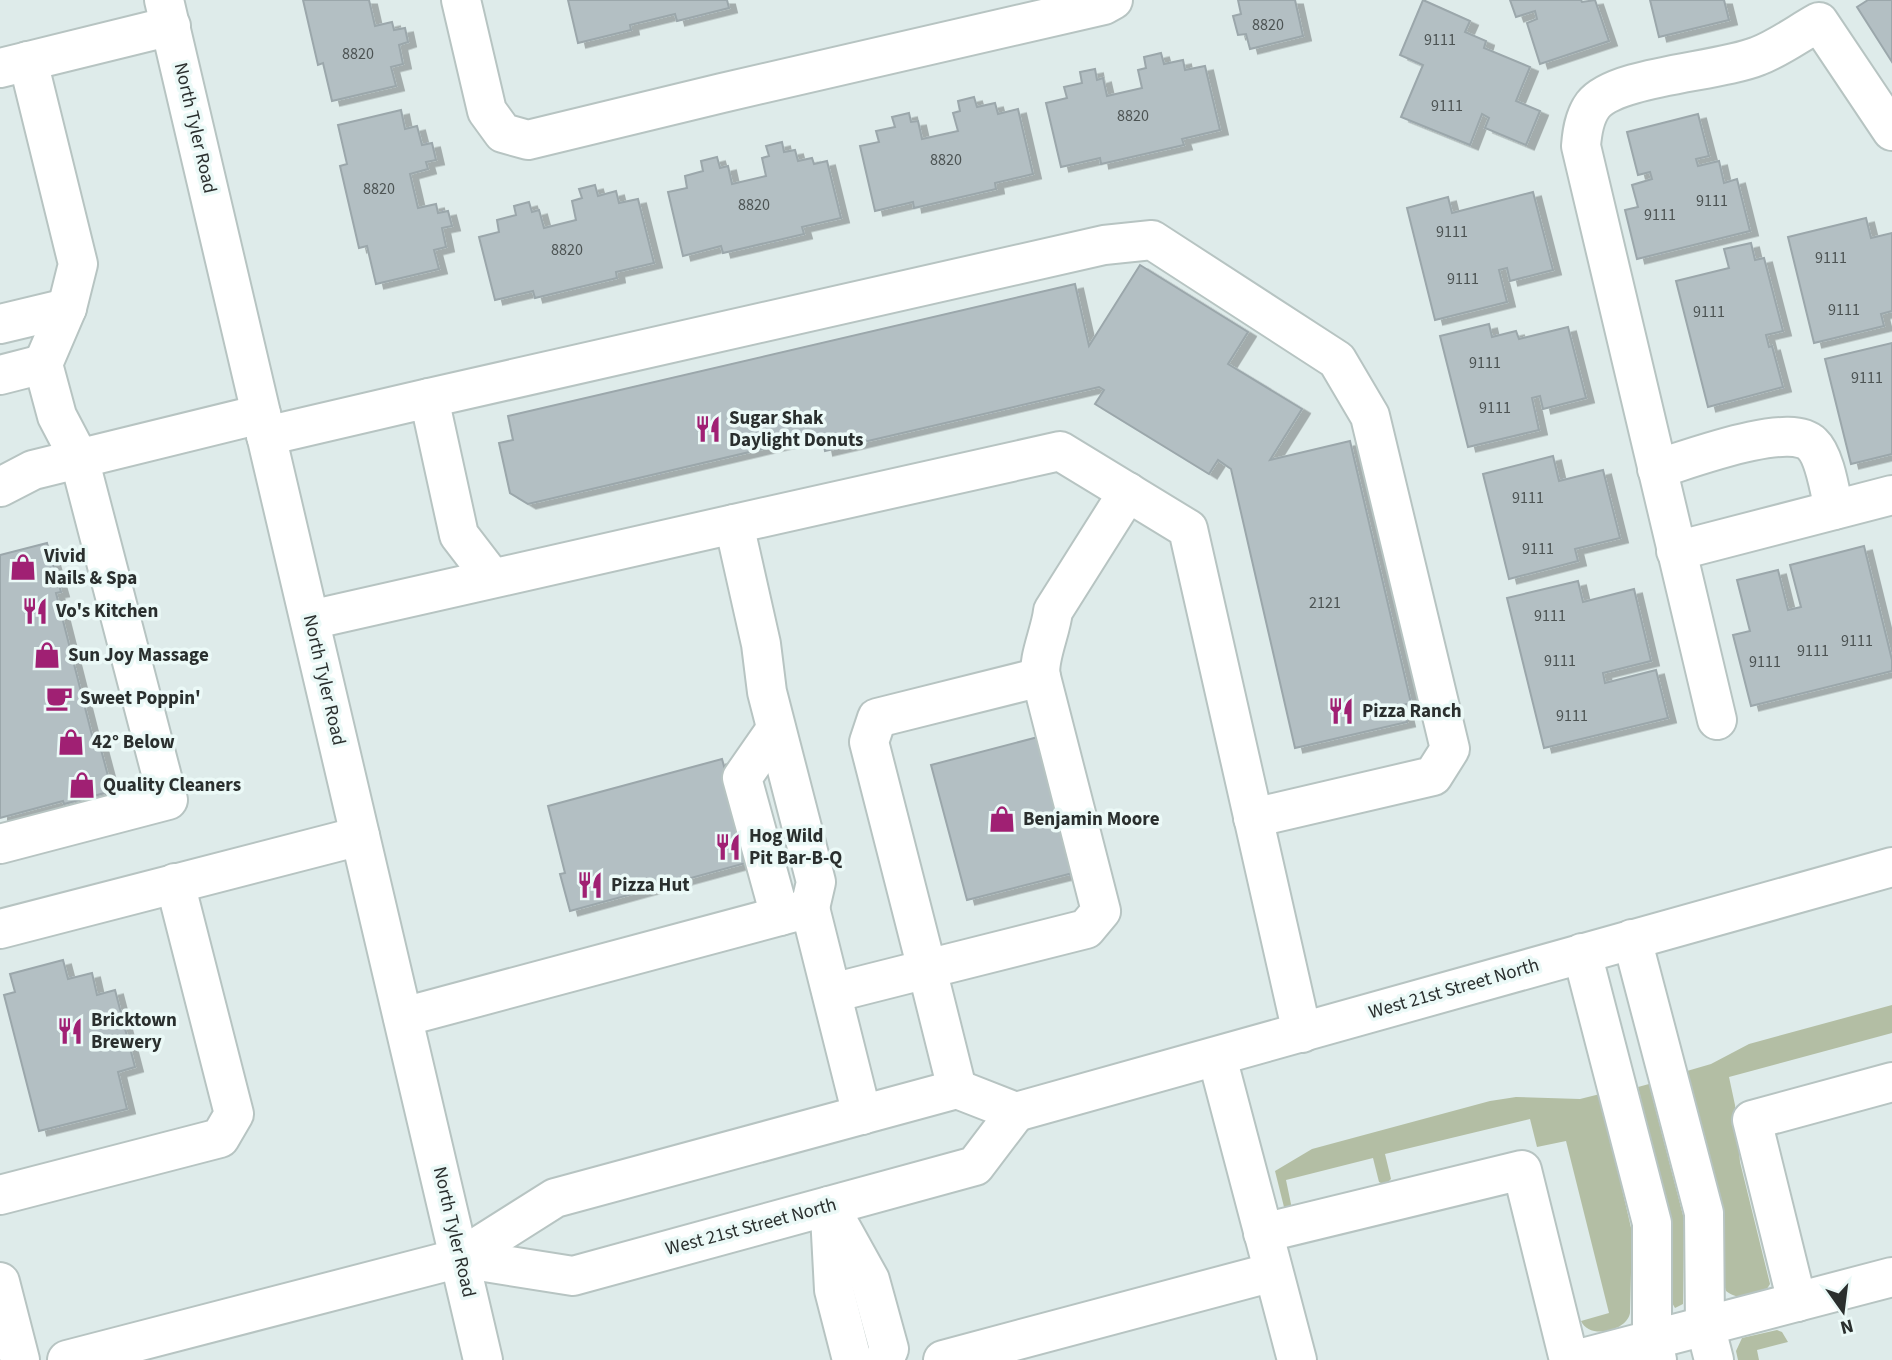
<svg xmlns="http://www.w3.org/2000/svg" width="1892" height="1360" font-family="'Source Sans 3',sans-serif">
	<style>
		.green { fill: #b3bea4 }
		.building { fill: #b3bfc3; stroke: #9ba7ab; stroke-width: 2; filter: url(#shadow) }
		.lines { fill: none; stroke-linecap: round; stroke-linejoin: round }
		.minor-casing { stroke: #b7c4c2; stroke-width: 42 }
		.major-casing { stroke: #b7c4c2; stroke-width: 42 }
		.minor { stroke: #fff; stroke-width: 38 }
		.major { stroke: #fff; stroke-width: 38 }
		.labels { text-anchor: middle; dominant-baseline: central; stroke-width: 7; stroke-linejoin: round; paint-order: stroke }
		.number-label { font-size: 16px; fill: #4c5353 }
		.street-label { font-size: 19px; fill: #2a2f2e; stroke: #ebf9f7 }
		.poi-label { font-size: 19px; font-weight: bold; fill: #2a2f2e; stroke: #ebf9f7; text-anchor: start }
	</style>
	<defs>
		<filter id="shadow"><feDropShadow dx="8" dy="4.5" stdDeviation="0" flood-color="#0004"/></filter>
	</defs>
	<rect width="100%" height="100%" fill="#deebea"/>
	<g class="green">
		<path d="M 1892,1005 L 1892,1033 L 1729,1077 L 1735,1105 L 1740,1162 L 1770,1284 L 1765,1292 C 1750,1296 1739,1301 1726,1291 L 1722,1277 L 1723,1216 L 1687,1071 L 1711,1064 L 1749,1044 Z"/>
		<polygon points="1649,1084 1684,1219 1683,1304 1675,1308 1671,1301 1671,1220 1638,1087"/>
		<path d="M 1600,1094 L 1632,1232 L 1630,1313 C 1627,1331 1589,1340 1581,1321 L 1609,1313 L 1566,1141 L 1537,1147 L 1530,1119 L 1385,1154 L 1391,1179 L 1385,1185 L 1379,1182 L 1373,1158 L 1286,1180 L 1291,1204 L 1291,1207 L 1284,1207 L 1275,1171 L 1312,1149 L 1490,1101 L 1516,1097 L 1580,1099 Z"/>
		<polygon points="1777,1330 1782,1332 1788,1342 1757,1350 1759,1360 1738,1360 1736,1351 1742,1338"/>
	</g>
	<g class="building">
		<polygon points="303,0 369,0 375,26 392,22 394,30 405,28 408,42 399,45 403,64 391,67 396,86 332,101 323,63 318,65"/>
		<polygon points="568,0 727,0 729,8 677,21 675,14 630,25 631,30 578,43"/>
		<polygon points="1238,0 1295,0 1303,36 1250,49 1246,34 1238,35 1233,16 1241,14"/>
		<polygon points="1423,0 1470,21 1465,32 1486,41 1484,48 1530,67 1516,101 1540,111 1526,145 1485,128 1489,118 1482,114 1470,145 1401,117 1423,65 1400,55"/>
		<polygon points="1510,0 1581,0 1582,2 1595,0 1609,41 1540,64 1527,23 1537,19 1535,11 1516,17"/>
		<polygon points="1650,0 1724,0 1729,20 1659,37"/>
		<polygon points="1868,0 1892,0 1892,62 1857,7"/>
		<polygon points="1161,53 1164,64 1183,60 1185,70 1205,66 1220,130 1182,139 1184,145 1101,164 1100,158 1061,167 1046,103 1067,98 1064,87 1082,83 1080,72 1095,69 1097,80 1103,78 1107,96 1142,88 1138,70 1146,68 1144,57"/>
		<polygon points="974,97 977,107 995,103 998,114 1018,109 1033,174 995,183 996,189 914,208 913,202 875,211 860,146 879,142 876,131 895,127 892,117 909,113 911,122 918,121 922,139 958,131 953,113 960,111 958,101"/>
		<polygon points="401,110 405,129 417,126 422,145 432,143 436,160 426,162 428,169 410,174 418,208 436,204 438,213 448,211 452,226 442,228 446,247 434,250 439,269 376,284 367,246 359,248 340,166 347,164 338,125"/>
		<polygon points="1698,114 1709,156 1696,159 1698,166 1719,161 1724,183 1737,179 1750,231 1637,259 1625,210 1638,207 1632,185 1652,179 1650,172 1638,175 1627,132"/>
		<polygon points="782,142 784,152 795,150 798,161 812,158 814,164 827,161 841,218 802,227 804,234 723,253 721,246 683,256 668,192 687,188 685,176 703,171 701,161 717,157 720,168 728,166 732,184 766,176 762,158 769,156 766,146"/>
		<polygon points="595,185 598,196 616,191 619,203 638,199 654,263 616,272 617,278 535,298 533,291 495,300 479,237 499,232 497,220 516,215 514,206 529,202 532,212 539,210 544,228 576,220 572,201 582,198 579,189"/>
		<polygon points="1533,192 1553,270 1510,281 1507,268 1499,270 1507,302 1435,320 1407,208 1448,197 1452,213"/>
		<polygon points="1866,218 1871,238 1892,233 1892,311 1881,314 1884,326 1814,343 1788,237"/>
		<polygon points="1751,243 1755,260 1764,258 1783,331 1766,335 1769,347 1772,346 1783,387 1708,407 1676,281 1729,268 1724,249"/>
		<polygon points="1140,265 1248,332 1228,364 1302,409 1270,460 1350,441 1411,703 1403,705 1407,722 1295,748 1231,469 1218,460 1209,474 1095,404 1104,390 1099,387 825,451 822,435 528,504 510,493 499,443 513,440 508,416 1075,284 1089,346"/>
		<polygon points="1489,324 1492,337 1516,331 1519,339 1568,327 1586,398 1543,409 1540,396 1532,398 1539,430 1468,447 1440,336"/>
		<polygon points="1892,343 1892,454 1851,464 1825,359"/>
		<polygon points="1553,456 1559,481 1603,470 1620,538 1575,549 1578,561 1509,579 1483,474"/>
		<polygon points="47,543 61,592 56,593 94,743 99,742 112,791 64,804 63,801 0,818 0,555"/>
		<polygon points="1864,546 1892,660 1892,671 1751,706 1733,635 1750,631 1737,580 1778,570 1788,610 1801,607 1790,565"/>
		<polygon points="1578,581 1583,602 1634,589 1651,661 1603,673 1605,683 1656,670 1668,718 1544,748 1507,598"/>
		<polygon points="1038,737 1073,873 967,900 931,765"/>
		<polygon points="722,759 744,838 757,860 570,911 560,874 565,873 548,806"/>
		<polygon points="63,960 68,979 92,973 97,995 115,990 135,1067 118,1072 127,1109 39,1131 4,995 15,992 10,974"/>
	</g>
	<g class="lines">
		<defs>
			<g id="minor">
				<polyline points="461,0 487,111 503,133 528,140 722,93 1104,5 1113,0"/>
				<polyline points="0,68 171,26"/>
				<polyline points="0,324 67,308"/>
				<polyline points="0,375 43,364"/>
				<polyline points="429,398 1104,245 1152,240 1337,360 1370,416 1450,749 1433,776 1253,818"/>
				<polyline points="266,436 429,398 459,535 492,578"/>
				<path d="M 1657,469 C 1687,460 1789,421 1812,444 C 1825,456 1830,492 1834,510"/>
				<polyline points="0,487 33,470 261,414"/>
				<polyline points="734,524 1060,451 1188,529 1302,1033"/>
				<polyline points="1676,551 1892,495"/>
				<polyline points="310,620 734,524 761,644 767,692 816,882 810,908"/>
				<polygon points="1041,677 1101,911 1086,929 927,969 869,742 877,718"/>
				<path d="M 1041,677 C 1037,660 1051,631 1053,611 L 1128,492"/>
				<path d="M 1717,720 L 1581,146 C 1582,133 1584,117 1593,105 C 1615,76 1719,72 1758,56 C 1779,48 1799,33 1819,22 L 1892,131"/>
				<polyline points="776,729 742,778 780,916"/>
				<polyline points="0,844 168,800 79,458 57,416 43,364 67,308 78,264 28,61"/>
				<polyline points="0,929 360,836"/>
				<polyline points="1632,939 1704,1213 1705,1325 1714,1360"/>
				<polyline points="1582,953 1652,1223 1652,1339 1657,1360"/>
				<polyline points="832,993 927,969 957,1089"/>
				<polyline points="403,1017 810,908 862,1115"/>
				<polyline points="1217,1057 1297,1360"/>
				<polyline points="0,1195 220,1138 234,1114 175,883"/>
				<polyline points="829,1206 870,1280 889,1349 884,1360"/>
				<polyline points="830,1215 834,1290 852,1360"/>
				<polyline points="1263,1233 1522,1170 1569,1360"/>
				<polyline points="0,1282 20,1360"/>
				<polyline points="1797,1302 1752,1120 1892,1082"/>
				<polyline points="943,1360 1273,1272"/>
				<polyline points="1575,1360 1892,1277"/>
			</g>
			<g id="major">
				<polyline points="164,0 483,1360"/>
				<polyline points="460,1258 573,1276 975,1166 1016,1112"/>
				<polyline points="67,1360 460,1258 555,1198 957,1089 1016,1112 1892,867"/>
			</g>
		</defs>
		<use href="#minor" class="minor-casing"/>
		<use href="#major" class="major-casing"/>
		<use href="#minor" class="minor"/>
		<use href="#major" class="major"/>
	</g>
	<defs>
		<symbol id="restaurant-bare" viewBox="-9 -9 18 18"><path d="M-5-6h1v4h1v-4h1v4h1v-4h1v5L-1.5 .5V6h-2V.5L-5-1ZM5-6V6H3V1.5H1.5Q1.5-4 5-6Z" fill="#a02073" stroke="#ebf9f7" stroke-width="2.5" paint-order="stroke"/></symbol>
		<symbol id="shop-bare" viewBox="-9 -9 18 18"><path d="M-5-2.5h2.3a2.7 3.5 0 0 1 5.4 0H5L5.5 6h-11ZM-1.5-2.5h3a1.5 2.3 0 0 0-3 0Z" fill="#a02073" stroke="#ebf9f7" stroke-width="2.5" paint-order="stroke"/></symbol>
		<symbol id="cafe-bare" viewBox="-9 -9 18 18"><path d="M-5.5-4.5H6V0H3Q3 3.5 0 3.5H-2.5Q-5.5 3.5-5.5 0ZM3-3.2v2h1.7v-2ZM-6 4.5H4V6H-6Z" fill="#a02073" stroke="#ebf9f7" stroke-width="2.5" paint-order="stroke"/></symbol>
	</defs>
	<g fill-rule="evenodd">
		<use href="#restaurant-bare" x="689" y="410" width="38" height="38"/>
		<use href="#shop-bare" x="4" y="548" width="38" height="38"/>
		<use href="#restaurant-bare" x="16" y="592" width="38" height="38"/>
		<use href="#shop-bare" x="28" y="636" width="38" height="38"/>
		<use href="#cafe-bare" x="40" y="679" width="38" height="38"/>
		<use href="#restaurant-bare" x="1322" y="692" width="38" height="38"/>
		<use href="#shop-bare" x="52" y="723" width="38" height="38"/>
		<use href="#shop-bare" x="63" y="766" width="38" height="38"/>
		<use href="#shop-bare" x="983" y="800" width="38" height="38"/>
		<use href="#restaurant-bare" x="709" y="828" width="38" height="38"/>
		<use href="#restaurant-bare" x="571" y="866" width="38" height="38"/>
		<use href="#restaurant-bare" x="51" y="1012" width="38" height="38"/>
	</g>
	<g class="labels">
		<g class="number-label">
			<text x="1268" y="25">8820</text>
			<text x="1440" y="40">9111</text>
			<text x="358" y="54">8820</text>
			<text x="1447" y="106">9111</text>
			<text x="1133" y="116">8820</text>
			<text x="946" y="160">8820</text>
			<text x="379" y="189">8820</text>
			<text x="1712" y="201">9111</text>
			<text x="754" y="205">8820</text>
			<text x="1660" y="215">9111</text>
			<text x="1452" y="232">9111</text>
			<text x="567" y="250">8820</text>
			<text x="1831" y="258">9111</text>
			<text x="1463" y="279">9111</text>
			<text x="1844" y="310">9111</text>
			<text x="1709" y="312">9111</text>
			<text x="1485" y="363">9111</text>
			<text x="1867" y="378">9111</text>
			<text x="1495" y="408">9111</text>
			<text x="1528" y="498">9111</text>
			<text x="1538" y="549">9111</text>
			<text x="1325" y="603">2121</text>
			<text x="1550" y="616">9111</text>
			<text x="1857" y="641">9111</text>
			<text x="1813" y="651">9111</text>
			<text x="1560" y="661">9111</text>
			<text x="1765" y="662">9111</text>
			<text x="1572" y="716">9111</text>
		</g>
		<g class="street-label">
			<text transform="translate(195 128) rotate(77)">North Tyler Road</text>
			<text transform="translate(324 680) rotate(77)">North Tyler Road</text>
			<text transform="translate(1454 989) rotate(-16)">West 21st Street North</text>
			<text transform="translate(751 1227) rotate(-15)">West 21st Street North</text>
			<text transform="translate(454 1232) rotate(77)">North Tyler Road</text>
		</g>
		<g class="poi-label">
			<text x="729" y="418">Sugar Shak<tspan x="729" dy="22">Daylight Donuts</tspan></text>
			<text x="44" y="556">Vivid<tspan x="44" dy="22">Nails &amp; Spa</tspan></text>
			<text x="56" y="611">Vo's Kitchen</text>
			<text x="68" y="655">Sun Joy Massage</text>
			<text x="80" y="698">Sweet Poppin'</text>
			<text x="1362" y="711">Pizza Ranch</text>
			<text x="92" y="742">42° Below</text>
			<text x="103" y="785">Quality Cleaners</text>
			<text x="1023" y="819">Benjamin Moore</text>
			<text x="749" y="836">Hog Wild<tspan x="749" dy="22">Pit Bar-B-Q</tspan></text>
			<text x="611" y="885">Pizza Hut</text>
			<text x="91" y="1020">Bricktown<tspan x="91" dy="22">Brewery</tspan></text>
		</g>
	</g>
	<g transform="translate(1843 1311) rotate(166)" stroke="#ebf9f7" stroke-width="5" paint-order="stroke">
	<path d="M0-5L12 26L0 18L-12 26Z" fill="#2a2f2e"/>
	<text y="-10" font-size="19" font-weight="bold" text-anchor="middle" fill="#2a2f2e">N</text>
	</g>
</svg>
